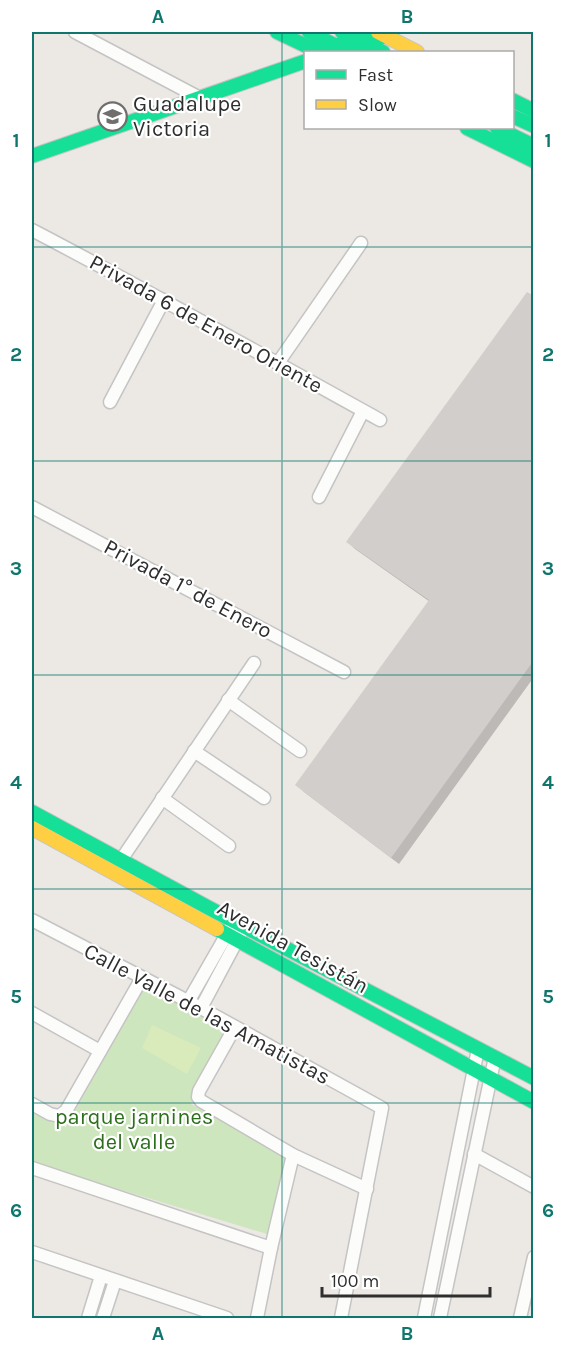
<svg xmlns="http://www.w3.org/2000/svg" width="565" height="1350" font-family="Karla,sans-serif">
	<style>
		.green { fill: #cee6be }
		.pitch { fill: #d9eabb }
		.shadow { fill: #0003 }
		.building { fill: #d1cecb }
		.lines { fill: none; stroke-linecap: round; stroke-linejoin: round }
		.street-casing { stroke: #c5c4c5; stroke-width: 15 }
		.fast-casing { stroke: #c5c4c5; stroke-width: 16 }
		.slow-casing { stroke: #c5c4c5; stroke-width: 16 }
		.street { stroke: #fcfcfb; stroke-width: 12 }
		.fast { stroke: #16e098; stroke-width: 14 }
		.slow { stroke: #ffcf43; stroke-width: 14 }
		.grid { fill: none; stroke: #0f766e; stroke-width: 1.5; stroke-opacity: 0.55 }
		.labels { text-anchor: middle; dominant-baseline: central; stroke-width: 4.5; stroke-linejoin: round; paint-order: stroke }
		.poi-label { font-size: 22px; fill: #2e2e2e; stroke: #fff; text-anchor: start }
		.street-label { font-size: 22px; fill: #2e2e2e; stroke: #fff }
		.park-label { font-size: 22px; fill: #2c6e1b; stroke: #fff }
		.neatline { fill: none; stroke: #0f766e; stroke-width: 2 }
		.grid-label { font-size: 20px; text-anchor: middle; font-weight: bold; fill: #0f766e }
	</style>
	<rect width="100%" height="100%" fill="#ece8e4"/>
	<polygon class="green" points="144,986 230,1028 191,1104 286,1156 267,1234 32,1163 32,1110 66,1127"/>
	<polygon class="pitch" points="152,1025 201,1048 187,1074 142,1048"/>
	<polygon class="shadow" points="534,298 534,677 399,864 304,792 297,785 430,602 355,549 348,542"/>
	<polygon class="building" points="527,292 534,296 534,660 391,858 295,785 429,600 346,542"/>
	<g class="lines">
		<defs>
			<g id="street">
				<polyline points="75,32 198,97"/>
				<path d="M 32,230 C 149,291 264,356 380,420"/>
				<polyline points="278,363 361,243"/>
				<polyline points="110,402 164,300"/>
				<polyline points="319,497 363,411"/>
				<polyline points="32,507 344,672"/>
				<polyline points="228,700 300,751"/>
				<polyline points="194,751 264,798"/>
				<polyline points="162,798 229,846"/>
				<polyline points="121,860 254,663"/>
				<polyline points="32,920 201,1008 382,1108 341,1318"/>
				<polyline points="188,1002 231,927"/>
				<polyline points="201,1008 241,933"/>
				<polyline points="32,1013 100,1051"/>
				<polyline points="235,1027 199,1091 198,1097 201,1101 293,1155 367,1189"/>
				<polyline points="32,1104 50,1114 59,1116 66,1111 142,978"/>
				<polyline points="474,1154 534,1187"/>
				<polyline points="32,1168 271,1248"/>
				<polyline points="32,1252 227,1318"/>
				<polyline points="88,1318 101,1276"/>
				<polyline points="103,1318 115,1281"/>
				<polyline points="257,1318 271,1248 293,1155"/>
				<polyline points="424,1318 478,1049"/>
				<polyline points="440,1318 495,1057"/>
				<polyline points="520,1318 534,1257"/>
			</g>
			<g id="fast">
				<polyline points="277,32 319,52"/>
				<polyline points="309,32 348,52"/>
				<polyline points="342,32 383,52"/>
				<polyline points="358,49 392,32"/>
				<polyline points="323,52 368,32"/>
				<polyline points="512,100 534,111"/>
				<polyline points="512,116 534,126"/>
				<polyline points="467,128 534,161"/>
				<polyline points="497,128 534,146"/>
				<polyline points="32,156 306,61"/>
				<polyline points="32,812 209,908 534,1078"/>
				<polyline points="217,929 534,1102"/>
			</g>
			<g id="slow">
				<polyline points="378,32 417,52"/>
				<polyline points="32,828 217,929"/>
			</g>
		</defs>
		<use href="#street" class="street-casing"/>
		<use href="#fast" class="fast-casing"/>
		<use href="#slow" class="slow-casing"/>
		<use href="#street" class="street"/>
		<use href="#fast" class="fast"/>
		<use href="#slow" class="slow"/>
	</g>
	<path class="grid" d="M 282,32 L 282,1318M 32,247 L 534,247M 32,461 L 534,461M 32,675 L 534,675M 32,889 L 534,889M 32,1103 L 534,1103"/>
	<defs>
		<symbol id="school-ring" viewBox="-11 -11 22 22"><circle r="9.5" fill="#fff" stroke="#706f6e" stroke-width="1.5"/><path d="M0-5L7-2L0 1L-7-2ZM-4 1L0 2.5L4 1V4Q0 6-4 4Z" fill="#706f6e"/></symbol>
	</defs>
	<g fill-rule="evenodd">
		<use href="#school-ring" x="96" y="100" width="33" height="33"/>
	</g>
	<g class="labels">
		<g class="poi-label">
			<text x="133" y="104">Guadalupe<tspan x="133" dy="25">Victoria</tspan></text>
		</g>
		<g class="street-label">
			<text transform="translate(206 324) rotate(29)">Privada 6 de Enero Oriente</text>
			<text transform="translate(188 589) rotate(28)">Privada 1° de Enero</text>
			<text transform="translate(293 947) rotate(29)">Avenida Tesistán</text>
			<text transform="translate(207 1014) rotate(28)">Calle Valle de las Amatistas</text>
		</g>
		<g class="park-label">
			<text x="134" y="1117">parque jarnines<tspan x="134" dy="25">del valle</tspan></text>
		</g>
	</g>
	<rect width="565" height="1350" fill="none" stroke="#ffffff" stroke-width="66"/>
	<rect x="304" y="51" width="210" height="78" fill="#ffffff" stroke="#ababab" stroke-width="1.5"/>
	<rect x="316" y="70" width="30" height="9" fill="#16e098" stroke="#ababab" stroke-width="1.5"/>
	<text x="358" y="81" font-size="18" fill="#2e2e2e">Fast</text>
	<rect x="316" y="100" width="30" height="9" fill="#ffcf43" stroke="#ababab" stroke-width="1.5"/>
	<text x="358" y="111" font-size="18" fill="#2e2e2e">Slow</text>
	<path d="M322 1287v9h168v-9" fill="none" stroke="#2e2e2e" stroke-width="3"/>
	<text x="331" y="1287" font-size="18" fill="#2e2e2e" stroke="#ffffff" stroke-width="4.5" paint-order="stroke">100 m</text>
	<rect x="33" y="33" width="499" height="1284" class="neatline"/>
	<g class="grid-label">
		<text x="158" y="23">A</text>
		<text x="407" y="23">B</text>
		<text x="16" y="147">1</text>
		<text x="548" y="147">1</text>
		<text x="16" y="361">2</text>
		<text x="548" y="361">2</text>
		<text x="16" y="575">3</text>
		<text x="548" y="575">3</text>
		<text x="16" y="789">4</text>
		<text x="548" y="789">4</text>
		<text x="16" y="1003">5</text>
		<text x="548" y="1003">5</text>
		<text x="16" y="1217">6</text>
		<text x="548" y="1217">6</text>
		<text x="158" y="1340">A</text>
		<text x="407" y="1340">B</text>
	</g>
</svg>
